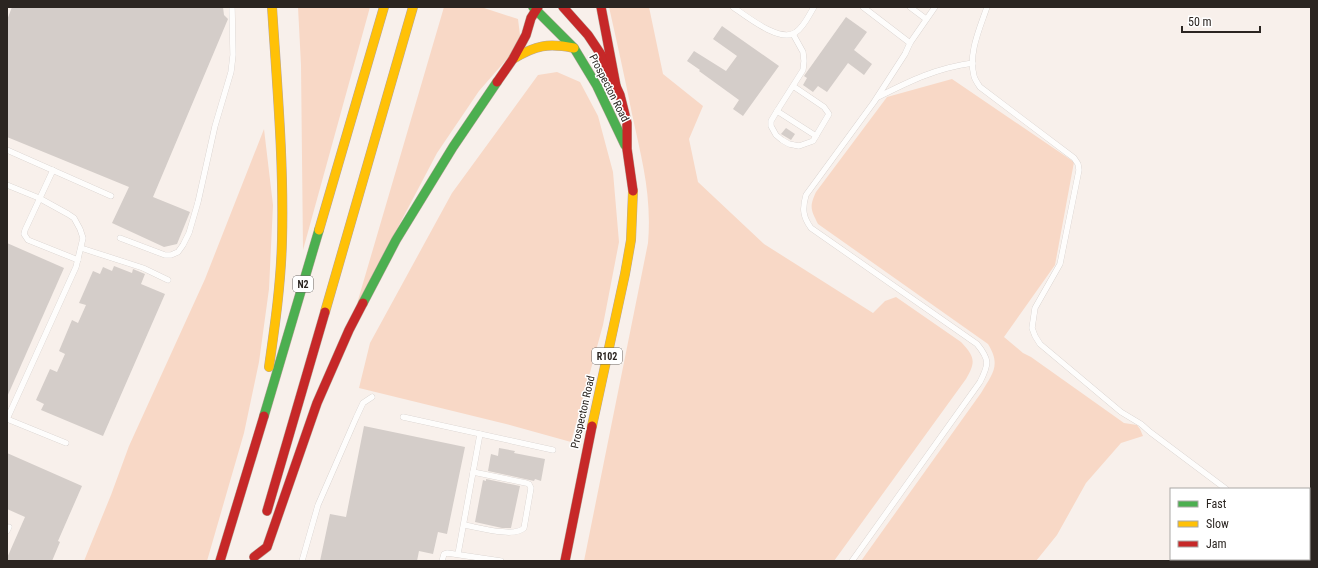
<svg xmlns="http://www.w3.org/2000/svg" width="1318" height="568" font-family="'Roboto Condensed',sans-serif">
	<style>
		.green { fill: #f8d8c6 }
		.building { fill: #d4cdc9 }
		.lines { fill: none; stroke-linecap: round; stroke-linejoin: round }
		.lane-casing { stroke: #d0c9c5; stroke-width: 6 }
		.fast-casing { stroke: #b7a599; stroke-width: 10 }
		.slow-casing { stroke: #b7a599; stroke-width: 10 }
		.jam-casing { stroke: #b7a599; stroke-width: 10 }
		.lane { stroke: #fefdfc; stroke-width: 5.5 }
		.fast { stroke: #4caf50; stroke-width: 9 }
		.slow { stroke: #ffc107; stroke-width: 9 }
		.jam { stroke: #c62828; stroke-width: 9 }
		.labels { text-anchor: middle; dominant-baseline: central; stroke-width: 3; stroke-linejoin: round; paint-order: stroke }
		.shield { fill: #fff; stroke: #6b6664; stroke-width: 1 }
		.shield-label { font-size: 10px; font-weight: bold; fill: #2b2521 }
		.street-label { font-size: 11px; fill: #2b2521; stroke: #fff }
	</style>
	<rect width="100%" height="100%" fill="#f8f0eb"/>
	<g class="green">
		<polygon points="298,7 370,7 303,250 301,65"/>
		<polygon points="444,7 481,7 518,19 521,43 479,91 437,153 356,307"/>
		<path d="M 609,7 L 649,7 L 663,74 L 703,106 L 689,139 L 698,182 L 764,244 L 873,313 L 885,301 L 896,297 L 961,342 C 975,357 976,362 966,379 L 834,561 L 584,561 L 648,243 C 652,196 642,160 632,114 C 625,78 617,43 609,7 Z"/>
		<polygon points="557,72 580,82 598,116 613,172 619,242 603,325 571,442 506,424 359,388 370,343 452,193 538,75"/>
		<path d="M 952,79 L 1074,162 L 1055,265 L 1004,337 L 1023,353 L 1031,357 L 1124,423 L 1137,425 L 1140,429 L 1143,436 L 1121,443 L 1086,483 L 1057,535 L 1036,561 L 861,561 L 981,393 C 993,373 1001,365 988,344 L 818,224 C 811,210 809,207 816,192 L 887,97 Z"/>
		<polygon points="264,129 273,205 269,289 259,362 244,433 207,561 84,561 111,495 129,446 205,279"/>
	</g>
	<g class="building">
		<polygon points="12,7 223,7 224,15 228,19 153,197 190,212 177,244 164,247 112,223 129,187 7,137 7,20"/>
		<polygon points="846,17 867,32 854,50 872,64 864,75 848,63 827,92 818,86 813,92 803,85 807,78 804,76"/>
		<polygon points="722,26 779,66 743,116 733,109 739,100 699,71 700,70 687,61 694,51 726,71 737,56 713,39"/>
		<polygon points="786,128 795,134 791,140 781,134"/>
		<polygon points="7,243 64,268 7,397"/>
		<polygon points="114,266 132,273 133,269 145,274 141,284 165,294 103,436 41,410 44,404 36,400 50,369 57,372 65,354 59,351 72,320 78,323 86,305 79,303 93,271 100,274 103,267 112,271"/>
		<polygon points="364,426 465,447 447,534 438,532 433,554 419,551 417,561 320,561 330,514 346,517"/>
		<polygon points="499,448 515,451 514,453 545,459 541,481 535,479 534,481 488,471 491,454 498,456"/>
		<polygon points="7,453 82,486 58,541 60,542 52,561 7,561 7,558 25,517 7,509"/>
		<polygon points="486,479 520,486 511,528 502,528 475,522 483,480 486,481"/>
	</g>
	<g class="lines">
		<defs>
			<g id="lane">
				<path d="M 733,7 C 746,16 781,44 796,32 C 804,27 809,15 814,7"/>
				<polyline points="863,7 910,43"/>
				<polyline points="910,7 926,19"/>
				<path d="M 987,7 C 980,28 968,53 974,76 C 975,80 978,84 980,87 L 1074,158 L 1078,164 L 1079,170 L 1060,264 L 1035,308 L 1032,328 L 1035,336 L 1040,344 L 1121,412 L 1141,424 L 1150,432 L 1226,489"/>
				<polyline points="793,86 824,107 829,114 813,141 799,146 789,144 782,140 776,135 771,126 771,121 777,111 803,70 804,61 803,52 793,34"/>
				<path d="M 878,97 C 910,81 936,68 973,63"/>
				<polyline points="777,111 816,136"/>
				<polyline points="7,150 111,196"/>
				<polyline points="53,170 25,230 24,234 28,240 78,260"/>
				<polyline points="7,185 39,198 68,214 74,218 80,229 83,238 76,267 7,419"/>
				<polyline points="120,238 165,255 171,255 178,252 183,245 189,233 198,202 215,126 231,72 233,55 232,7"/>
				<polyline points="81,248 143,268 168,280"/>
				<polyline points="403,417 553,450"/>
				<polyline points="7,419 66,443"/>
				<path d="M 464,525 C 477,527 514,538 524,528 L 531,488 L 529,484 L 526,483 L 473,472"/>
				<polyline points="7,531 9,527"/>
				<polyline points="1309,541 1311,541"/>
				<polyline points="458,554 480,434"/>
				<polyline points="302,561 318,505 356,418 363,403 372,397"/>
				<polyline points="442,561 444,554 447,553 501,561"/>
				<path d="M 852,561 L 980,382 C 989,364 990,360 977,344 L 811,228 C 803,217 802,209 806,195 L 874,102 L 905,54 L 910,43 L 935,7"/>
			</g>
			<g id="fast">
				<polyline points="533,7 574,48 597,86 625,145"/>
				<polyline points="363,303 396,240 453,147 497,82"/>
				<polyline points="264,416 319,230"/>
			</g>
			<g id="slow">
				<path d="M 513,59 C 536,45 548,43 574,48"/>
				<polyline points="319,230 384,7"/>
				<polyline points="325,312 413,7"/>
				<path d="M 269,367 C 275,325 281,283 282,240 C 284,162 277,85 272,7"/>
				<polyline points="592,426 625,274 631,240 633,191"/>
			</g>
			<g id="jam">
				<polyline points="563,7 588,35 602,56 620,95 627,123 627,149 633,191"/>
				<polyline points="601,7 616,86"/>
				<polyline points="497,82 513,59 526,35 531,18 538,7"/>
				<polyline points="267,511 325,312"/>
				<polyline points="254,557 267,547 317,403 349,330 363,303"/>
				<polyline points="220,561 264,416"/>
				<polyline points="565,561 592,426"/>
			</g>
		</defs>
		<use href="#lane" class="lane-casing"/>
		<use href="#fast" class="fast-casing"/>
		<use href="#slow" class="slow-casing"/>
		<use href="#jam" class="jam-casing"/>
		<use href="#lane" class="lane"/>
		<use href="#fast" class="fast"/>
		<use href="#slow" class="slow"/>
		<use href="#jam" class="jam"/>
	</g>
	<g class="labels">
		<g class="shield">
			<rect x="293" y="276" width="20" height="16" rx="3"/>
			<rect x="592" y="348" width="30" height="16" rx="3"/>
		</g>
		<g class="shield-label">
			<text x="303" y="284">N2</text>
			<text x="607" y="356">R102</text>
		</g>
		<g class="street-label">
			<text transform="translate(609 88) rotate(63)">Prospecton Road</text>
			<text transform="translate(583 412) rotate(-77)">Prospecton Road</text>
		</g>
	</g>
	<rect width="1318" height="568" fill="none" stroke="#2b2521" stroke-width="16"/>
	<rect x="1170" y="488" width="140" height="72" fill="#ffffff" stroke="#aaa8a6"/>
	<rect x="1178" y="501" width="20" height="6" fill="#4caf50" stroke="#aaa8a6"/>
	<text x="1206" y="508" font-size="12" fill="#2b2521">Fast</text>
	<rect x="1178" y="521" width="20" height="6" fill="#ffc107" stroke="#aaa8a6"/>
	<text x="1206" y="528" font-size="12" fill="#2b2521">Slow</text>
	<rect x="1178" y="541" width="20" height="6" fill="#c62828" stroke="#aaa8a6"/>
	<text x="1206" y="548" font-size="12" fill="#2b2521">Jam</text>
	<path d="M1182 26v6h78v-6" fill="none" stroke="#2b2521" stroke-width="2"/>
	<text x="1188" y="26" font-size="12" fill="#2b2521" stroke="#ffffff" stroke-width="3" paint-order="stroke">50 m</text>
</svg>
